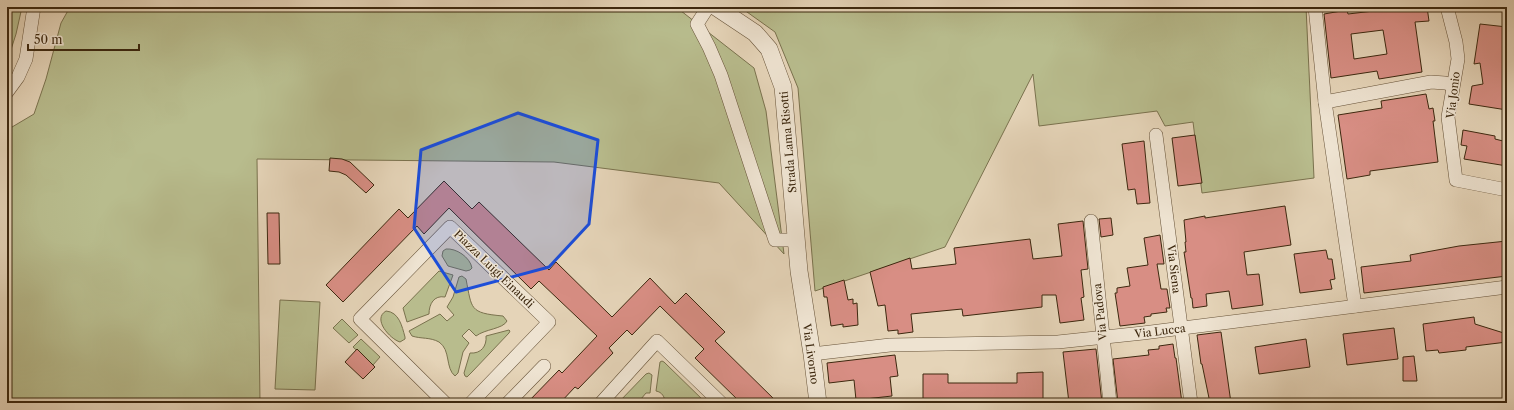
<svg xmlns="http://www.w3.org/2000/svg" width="1514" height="410" font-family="'Libre Caslon Text',serif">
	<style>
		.green { fill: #b8bc8d; stroke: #7a724e }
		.building { fill: #d88e84; stroke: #3d280f; fill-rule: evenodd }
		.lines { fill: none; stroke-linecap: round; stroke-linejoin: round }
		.minor-casing { stroke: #675339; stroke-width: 14 }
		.tertiary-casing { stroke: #675339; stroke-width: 18 }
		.minor { stroke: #eee3d1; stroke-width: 13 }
		.tertiary { stroke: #eee3d1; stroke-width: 17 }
		.marked { fill: #1d4ed8; fill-opacity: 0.2; stroke: #1d4ed8; stroke-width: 3; stroke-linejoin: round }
		.labels { text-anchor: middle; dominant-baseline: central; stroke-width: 3; stroke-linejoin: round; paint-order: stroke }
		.street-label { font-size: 11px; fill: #3d280f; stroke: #eee3d1 }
	</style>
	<rect width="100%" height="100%" fill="#e5d4b8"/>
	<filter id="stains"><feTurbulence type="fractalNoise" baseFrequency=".005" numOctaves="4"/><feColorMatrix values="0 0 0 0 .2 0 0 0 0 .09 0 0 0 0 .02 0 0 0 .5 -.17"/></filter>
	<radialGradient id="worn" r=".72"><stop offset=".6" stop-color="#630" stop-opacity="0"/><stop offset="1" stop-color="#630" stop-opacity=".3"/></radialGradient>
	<g class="green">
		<polygon points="7,7 22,7 16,34 7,62"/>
		<polygon points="70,7 676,7 754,68 766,111 784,254 719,183 554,162 257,159 260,403 7,403 7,130 34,114 46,79 61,23"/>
		<polygon points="740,7 1306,7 1314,178 1202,193 1193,122 1165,126 1157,111 1039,126 1033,74 945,247 815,291 798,88 775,32"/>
		<path d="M 446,249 C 456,248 470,257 472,268 L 470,270 L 466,271 L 448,266 L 442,256 L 443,251 Z"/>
		<path d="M 439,271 L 453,275 L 445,297 C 434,295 429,304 429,314 L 407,322 L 403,308 Z"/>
		<path d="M 462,276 L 466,279 C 472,309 469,313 503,316 L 507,321 C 503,329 485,329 476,336 L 469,329 L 462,336 L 469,343 L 463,352 L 458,373 L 455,376 C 445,368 451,350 439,342 C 430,337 421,339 412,336 L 409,331 L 440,314 L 447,321 L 454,315 L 447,307 L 453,297 L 459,277 Z"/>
		<polygon points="280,300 320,302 315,390 275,389"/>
		<path d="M 386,311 C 399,312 402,326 405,337 L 405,339 L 400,342 C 390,339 372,319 386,311 Z"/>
		<polygon points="342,319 358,335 349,343 333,328"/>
		<path d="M 509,330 L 510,331 L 509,333 L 472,372 L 467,377 L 465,376 L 464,373 L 470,353 C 481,354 487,346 486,336 Z"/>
		<polygon points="361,339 380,357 373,365 353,347"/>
		<path d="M 662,361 L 664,362 L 706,403 L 665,403 C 665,397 662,392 656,391 L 660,362 Z"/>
		<polygon points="649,373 652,375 650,393 646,393 641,399 641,403 618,403 646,374"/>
	</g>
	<g class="building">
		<path d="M 1382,7 L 1427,7 L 1429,21 L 1415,22 L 1422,72 L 1379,79 L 1377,71 L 1331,78 L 1324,14 L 1347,10 L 1348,14 L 1382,10 ZM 1383,30 L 1387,54 L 1354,59 L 1351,34 Z"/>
		<polygon points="1480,24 1507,27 1507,110 1469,104 1472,86 1483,84 1480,63 1474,64"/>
		<polygon points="1426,94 1429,109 1433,108 1435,121 1433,121 1438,162 1370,171 1370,175 1347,179 1338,115 1382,108 1381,101"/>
		<polygon points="1463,130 1495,136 1495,139 1507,142 1507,166 1464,159 1467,146 1461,145"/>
		<polygon points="1195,135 1202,183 1178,186 1172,138"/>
		<polygon points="1144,141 1150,203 1137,204 1135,189 1128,190 1122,144"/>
		<polygon points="330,158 342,159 350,162 374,185 366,193 346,175 339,172 329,171"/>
		<polygon points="444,181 472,209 479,202 549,270 556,262 612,317 650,278 675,304 686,293 725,332 715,341 778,403 741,403 695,358 704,349 660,306 632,335 627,330 609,348 613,353 578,389 575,387 560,403 527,403 559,370 562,373 597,336 539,281 531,289 449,208 424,234 417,226 343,302 326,285 399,209 408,218"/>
		<polygon points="1285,206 1291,245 1244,252 1247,275 1259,274 1263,305 1232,309 1229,291 1206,294 1207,306 1193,308 1192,298 1191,298 1184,252 1186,252 1185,242 1186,242 1184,220 1205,216 1205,218"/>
		<polygon points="267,213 279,213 280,264 268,264"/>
		<polygon points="1111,218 1113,235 1101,237 1099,219"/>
		<polygon points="1083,221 1088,269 1081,270 1084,297 1081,298 1084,320 1060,323 1056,295 1042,295 1042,307 963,316 962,309 911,314 913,332 898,334 898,330 888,331 885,305 878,306 870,272 910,258 912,269 956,264 954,248 1030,239 1033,259 1062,256 1058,224"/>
		<polygon points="1160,235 1164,264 1157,264 1161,289 1167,289 1170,308 1166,308 1167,312 1151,314 1151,316 1144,317 1145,323 1120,326 1115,293 1117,293 1117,288 1130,286 1127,268 1148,265 1144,238"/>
		<polygon points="1507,241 1507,276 1364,293 1361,267 1411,261 1410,255 1459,246"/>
		<polygon points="1326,250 1328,259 1332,259 1335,279 1330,280 1332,289 1300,293 1294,254"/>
		<polygon points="844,280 848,300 853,299 853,304 857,303 858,325 843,327 843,324 831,326 827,297 824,297 823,287"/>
		<polygon points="1474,317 1475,324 1507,334 1507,342 1466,347 1466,350 1439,353 1438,350 1426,351 1423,324"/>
		<polygon points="1394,328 1398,359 1347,365 1343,334"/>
		<polygon points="1221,332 1231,403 1210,403 1202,364 1201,364 1197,335"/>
		<polygon points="1306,339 1310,367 1259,374 1255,347"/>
		<polygon points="1173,344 1175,358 1176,358 1182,403 1118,403 1113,359 1149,355 1148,350 1159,349 1159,346"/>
		<polygon points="357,349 375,367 363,379 345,362"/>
		<polygon points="1096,349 1102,403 1083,403 1082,401 1069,403 1063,352"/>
		<polygon points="895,355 898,376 890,377 892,396 856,400 854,380 829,383 827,363"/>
		<polygon points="1414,356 1417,381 1403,381 1403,357"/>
		<polygon points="1043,372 1043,399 1029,399 1029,403 936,403 936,400 923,400 923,374 948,374 948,383 1017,383 1017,373"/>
	</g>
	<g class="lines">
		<defs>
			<g id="minor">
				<polyline points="708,7 697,24 709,47 721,75 775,240 796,240"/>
				<polyline points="1315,7 1325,102 1355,306"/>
				<polyline points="1447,7 1456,42 1458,59 1448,117 1456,180 1507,190"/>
				<polyline points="7,92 18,77 26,59 34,7"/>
				<polyline points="1325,102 1431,82 1445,83 1453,85"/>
				<polyline points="1156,135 1191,403"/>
				<polyline points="1091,221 1110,403"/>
				<polyline points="812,354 890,345 1058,342 1143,333 1507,287"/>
				<polyline points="445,403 360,319 450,227 549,322 471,403"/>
				<polyline points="508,403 544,366"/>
				<polyline points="601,403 657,341 721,403"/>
			</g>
			<polyline id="tertiary" points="716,7 755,33 769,49 783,87 799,271 812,354 818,403"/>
		</defs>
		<use href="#minor" class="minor-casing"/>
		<use href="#tertiary" class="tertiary-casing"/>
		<use href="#minor" class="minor"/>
		<use href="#tertiary" class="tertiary"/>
	</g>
	<path class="marked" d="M 518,113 L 598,140 L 589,224 L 549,267 L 456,292 L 414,228 L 421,150 Z"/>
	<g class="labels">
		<g class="street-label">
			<text transform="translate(1453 95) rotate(-83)">Via Jonio</text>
			<text transform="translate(788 142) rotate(-95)">Strada Lama Risotti</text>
			<text transform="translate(494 269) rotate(44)">Piazza Luigi Einaudi</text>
			<text transform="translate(1174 269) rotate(83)">Via Siena</text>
			<text transform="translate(1100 312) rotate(-96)">Via Padova</text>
			<text transform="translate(1160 331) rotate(-7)">Via Lucca</text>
			<text transform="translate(811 354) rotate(82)">Via Livorno</text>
		</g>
	</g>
	<rect width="1514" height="410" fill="none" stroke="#e5d4b8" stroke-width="24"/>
	<rect x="8" y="8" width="1498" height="394" fill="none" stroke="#3d280f" stroke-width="2"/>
	<rect x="12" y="12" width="1490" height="386" fill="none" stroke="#3d280f"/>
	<path d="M28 44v6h111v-6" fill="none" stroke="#3d280f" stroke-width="2"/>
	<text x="34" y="44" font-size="12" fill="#3d280f" stroke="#eee3d1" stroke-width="3" paint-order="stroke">50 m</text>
	<rect width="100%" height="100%" filter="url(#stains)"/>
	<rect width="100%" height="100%" fill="url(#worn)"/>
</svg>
